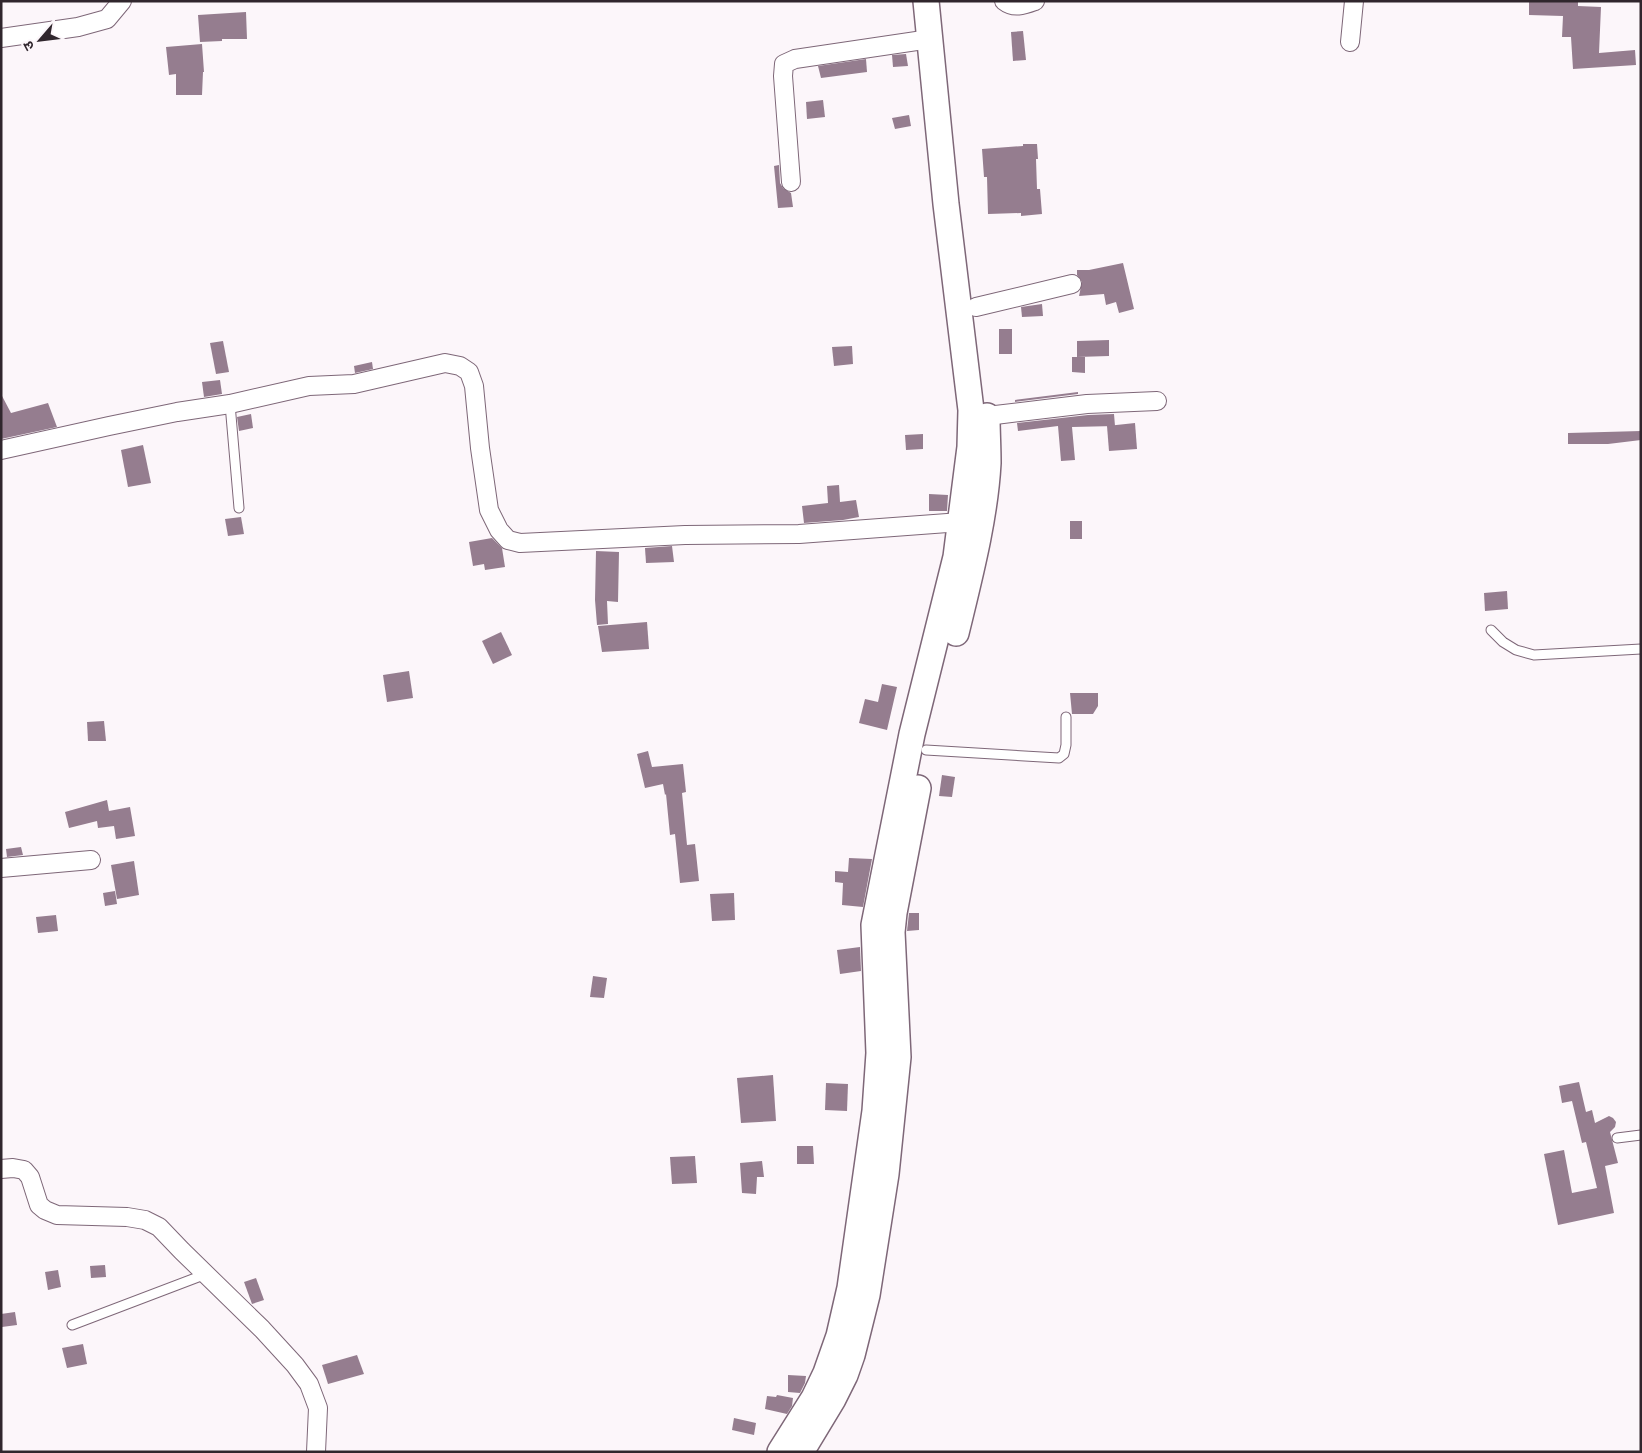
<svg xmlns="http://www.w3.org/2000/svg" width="1642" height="1453" font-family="Roboto,'Noto Sans Devanagari',sans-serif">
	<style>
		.building { fill: #957d8f }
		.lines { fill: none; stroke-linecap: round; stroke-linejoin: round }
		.lane-casing { stroke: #7e6778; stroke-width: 11 }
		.street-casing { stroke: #7e6778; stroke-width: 20 }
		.secondary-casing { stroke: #7e6778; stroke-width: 28 }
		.lane { stroke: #fff; stroke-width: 9 }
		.street { stroke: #fff; stroke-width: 18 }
		.secondary { stroke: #fff; stroke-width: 25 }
	</style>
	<rect width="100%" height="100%" fill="#fcf6fa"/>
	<g class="building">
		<polygon points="1529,1 1578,2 1578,6 1601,7 1599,53 1635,50 1636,65 1573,69 1571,37 1562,37 1563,16 1529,15"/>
		<polygon points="246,12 247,39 222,39 222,41 200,42 198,15"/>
		<polygon points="1023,31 1026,60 1013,61 1011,32"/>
		<polygon points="202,44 204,72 203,72 202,95 176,95 176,74 169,75 166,47"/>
		<polygon points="906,54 908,66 893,67 892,55"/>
		<polygon points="866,59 867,72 821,78 818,66"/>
		<polygon points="823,100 825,117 807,119 806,102"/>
		<polygon points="909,115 911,126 895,129 892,118"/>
		<polygon points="1023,144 1037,144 1038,159 1036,159 1037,189 1040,189 1042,214 1021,216 1021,213 988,214 987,177 984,177 982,149 1023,146"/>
		<polygon points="779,165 780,183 783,188 791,193 793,207 778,208 774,166"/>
		<polygon points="1123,263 1134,309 1119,313 1116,302 1106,305 1104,294 1079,296 1082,282 1077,275 1077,270 1089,270"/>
		<polygon points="1042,304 1043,316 1022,317 1021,307"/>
		<rect x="999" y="329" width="13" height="25"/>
		<polygon points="1109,340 1109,356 1077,357 1077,341"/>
		<polygon points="223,341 229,372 216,374 210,343"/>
		<polygon points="852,346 853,364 834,366 832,347"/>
		<polygon points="1072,357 1085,357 1085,373 1072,372"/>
		<polygon points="372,362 373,369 355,373 354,366"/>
		<polygon points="220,380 222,394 204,397 202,382"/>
		<polygon points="1078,392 1078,394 1015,402 1015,400"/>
		<polygon points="1,394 11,413 48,403 57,427 1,439"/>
		<polygon points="251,414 253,428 239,431 237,417"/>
		<polygon points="1114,414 1115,426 1072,427 1075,460 1061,461 1058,426 1018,431 1017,423 1088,415"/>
		<polygon points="1135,423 1137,449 1109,451 1107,426"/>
		<polygon points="1641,431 1641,440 1608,444 1568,444 1568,433"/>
		<polygon points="923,434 923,449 906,450 905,435"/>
		<polygon points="143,445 151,483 128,487 121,450"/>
		<polygon points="839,485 840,502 856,500 859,517 843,520 804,523 802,506 828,503 827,486"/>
		<polygon points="929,494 948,495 947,511 929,511"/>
		<polygon points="241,517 244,534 228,536 225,519"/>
		<rect x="1070" y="521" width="12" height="18"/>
		<polygon points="492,538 502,548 505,567 485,570 484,564 473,566 469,542"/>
		<polygon points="672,546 674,562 646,563 645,548"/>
		<polygon points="596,551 619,552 618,602 607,601 608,624 597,625 595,600"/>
		<polygon points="1507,591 1508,609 1485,611 1484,593"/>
		<polygon points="647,622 649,649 602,652 598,626"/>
		<polygon points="501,632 512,655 493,664 482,641"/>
		<polygon points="409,671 413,698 387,702 383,675"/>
		<polygon points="882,684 897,687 887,730 859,723 865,699 878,702"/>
		<polygon points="1070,693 1098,693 1098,706 1093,714 1072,714"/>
		<polygon points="104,721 106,741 88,741 87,722"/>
		<polygon points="648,751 652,767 683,764 686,792 682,793 687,845 695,844 699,881 680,883 675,834 670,835 666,794 665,795 663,784 645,788 637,754"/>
		<polygon points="942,775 955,777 952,797 939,796"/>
		<polygon points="107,800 109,811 130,807 135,836 116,839 114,826 98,828 97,821 69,828 65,812"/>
		<polygon points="21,847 23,855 7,857 6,849"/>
		<polygon points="849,858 872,859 863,907 842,905 843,883 835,882 835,871 848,872"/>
		<polygon points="134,861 139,895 117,899 111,865"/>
		<polygon points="115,891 117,904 105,906 103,893"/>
		<polygon points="734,893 735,920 712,921 710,894"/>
		<polygon points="909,913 919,913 919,930 907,931"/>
		<polygon points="56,915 58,931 38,933 36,917"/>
		<polygon points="860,947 861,971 840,974 837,950"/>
		<polygon points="593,976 607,978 604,998 590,997"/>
		<polygon points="773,1075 776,1121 741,1123 737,1078"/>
		<polygon points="1579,1082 1586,1112 1592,1110 1595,1123 1609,1116 1613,1118 1616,1122 1615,1127 1610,1132 1618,1163 1605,1166 1614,1213 1558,1225 1544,1154 1564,1150 1572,1193 1597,1188 1586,1142 1582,1143 1572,1101 1562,1103 1559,1086"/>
		<polygon points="826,1083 848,1084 847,1111 825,1110"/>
		<polygon points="797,1146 813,1146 814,1164 797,1164"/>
		<polygon points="695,1156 697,1183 672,1184 670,1157"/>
		<polygon points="762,1161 764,1177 757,1177 756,1194 742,1193 740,1163"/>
		<polygon points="105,1265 106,1277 91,1278 90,1266"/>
		<polygon points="58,1270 61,1287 48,1290 45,1272"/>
		<polygon points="256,1278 264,1300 252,1304 244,1282"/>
		<polygon points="15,1312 17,1325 2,1327 1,1314"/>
		<polygon points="83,1344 87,1364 67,1368 62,1348"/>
		<polygon points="357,1355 364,1374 328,1384 322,1365"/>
		<polygon points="788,1375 806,1376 805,1383 800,1393 788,1392"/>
		<polygon points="777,1395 793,1398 792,1406 787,1414 765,1409 767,1396 776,1397"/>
		<polygon points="734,1418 756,1423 754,1435 732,1430"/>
	</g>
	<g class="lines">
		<defs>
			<g id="lane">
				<polyline points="230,404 239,508"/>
				<polyline points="1491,630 1503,642 1516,650 1534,655 1641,649"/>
				<polyline points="926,750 1059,758 1064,754 1066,745 1066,717"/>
				<polyline points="1617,1138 1641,1135"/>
				<polyline points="72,1325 206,1274"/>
			</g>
			<g id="street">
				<path d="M 1004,1 C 1014,9 1024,5 1035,1"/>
				<polyline points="1,38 78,27 107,19 122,1"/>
				<polyline points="1350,42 1354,1"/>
				<polyline points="791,182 783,76 784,64 795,59 930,39"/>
				<polyline points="976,307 1072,284"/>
				<polyline points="987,416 1087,404 1157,401"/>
				<polyline points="1,450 109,426 177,412 230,404 309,386 354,384 445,363 460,366 469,372 474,386 480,448 489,510 499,530 508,540 520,543 685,535 799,534 961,522"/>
				<polyline points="1,868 91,860"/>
				<polyline points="1,1169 13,1168 24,1170 30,1177 39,1205 45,1210 57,1215 127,1217 145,1220 159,1227 182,1251 262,1329 295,1365 309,1384 318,1408 316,1452"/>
			</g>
			<g id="secondary">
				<path d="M 956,633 C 969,579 985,519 988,463 C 988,447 987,432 987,416"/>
				<polyline points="780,1452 814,1398 826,1373 839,1336 850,1288 875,1111 879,1053 874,925 912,734 956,557 970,447 971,410 946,204 926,1"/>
				<polyline points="801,1452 833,1399 845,1375 852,1355 867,1295 886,1174 898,1057 892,932 894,913 918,788"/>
			</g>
		</defs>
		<use href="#lane" class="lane-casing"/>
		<use href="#street" class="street-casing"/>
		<use href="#secondary" class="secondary-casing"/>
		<use href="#lane" class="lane"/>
		<use href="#street" class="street"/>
		<use href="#secondary" class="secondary"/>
	</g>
	<rect width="1642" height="1453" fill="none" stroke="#30262d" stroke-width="5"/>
	<g transform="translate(40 40) rotate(242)" stroke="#fcf6fa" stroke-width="4" paint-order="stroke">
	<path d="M0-4L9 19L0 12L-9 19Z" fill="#30262d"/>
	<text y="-8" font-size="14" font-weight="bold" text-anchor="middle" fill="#30262d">उ</text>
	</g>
</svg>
